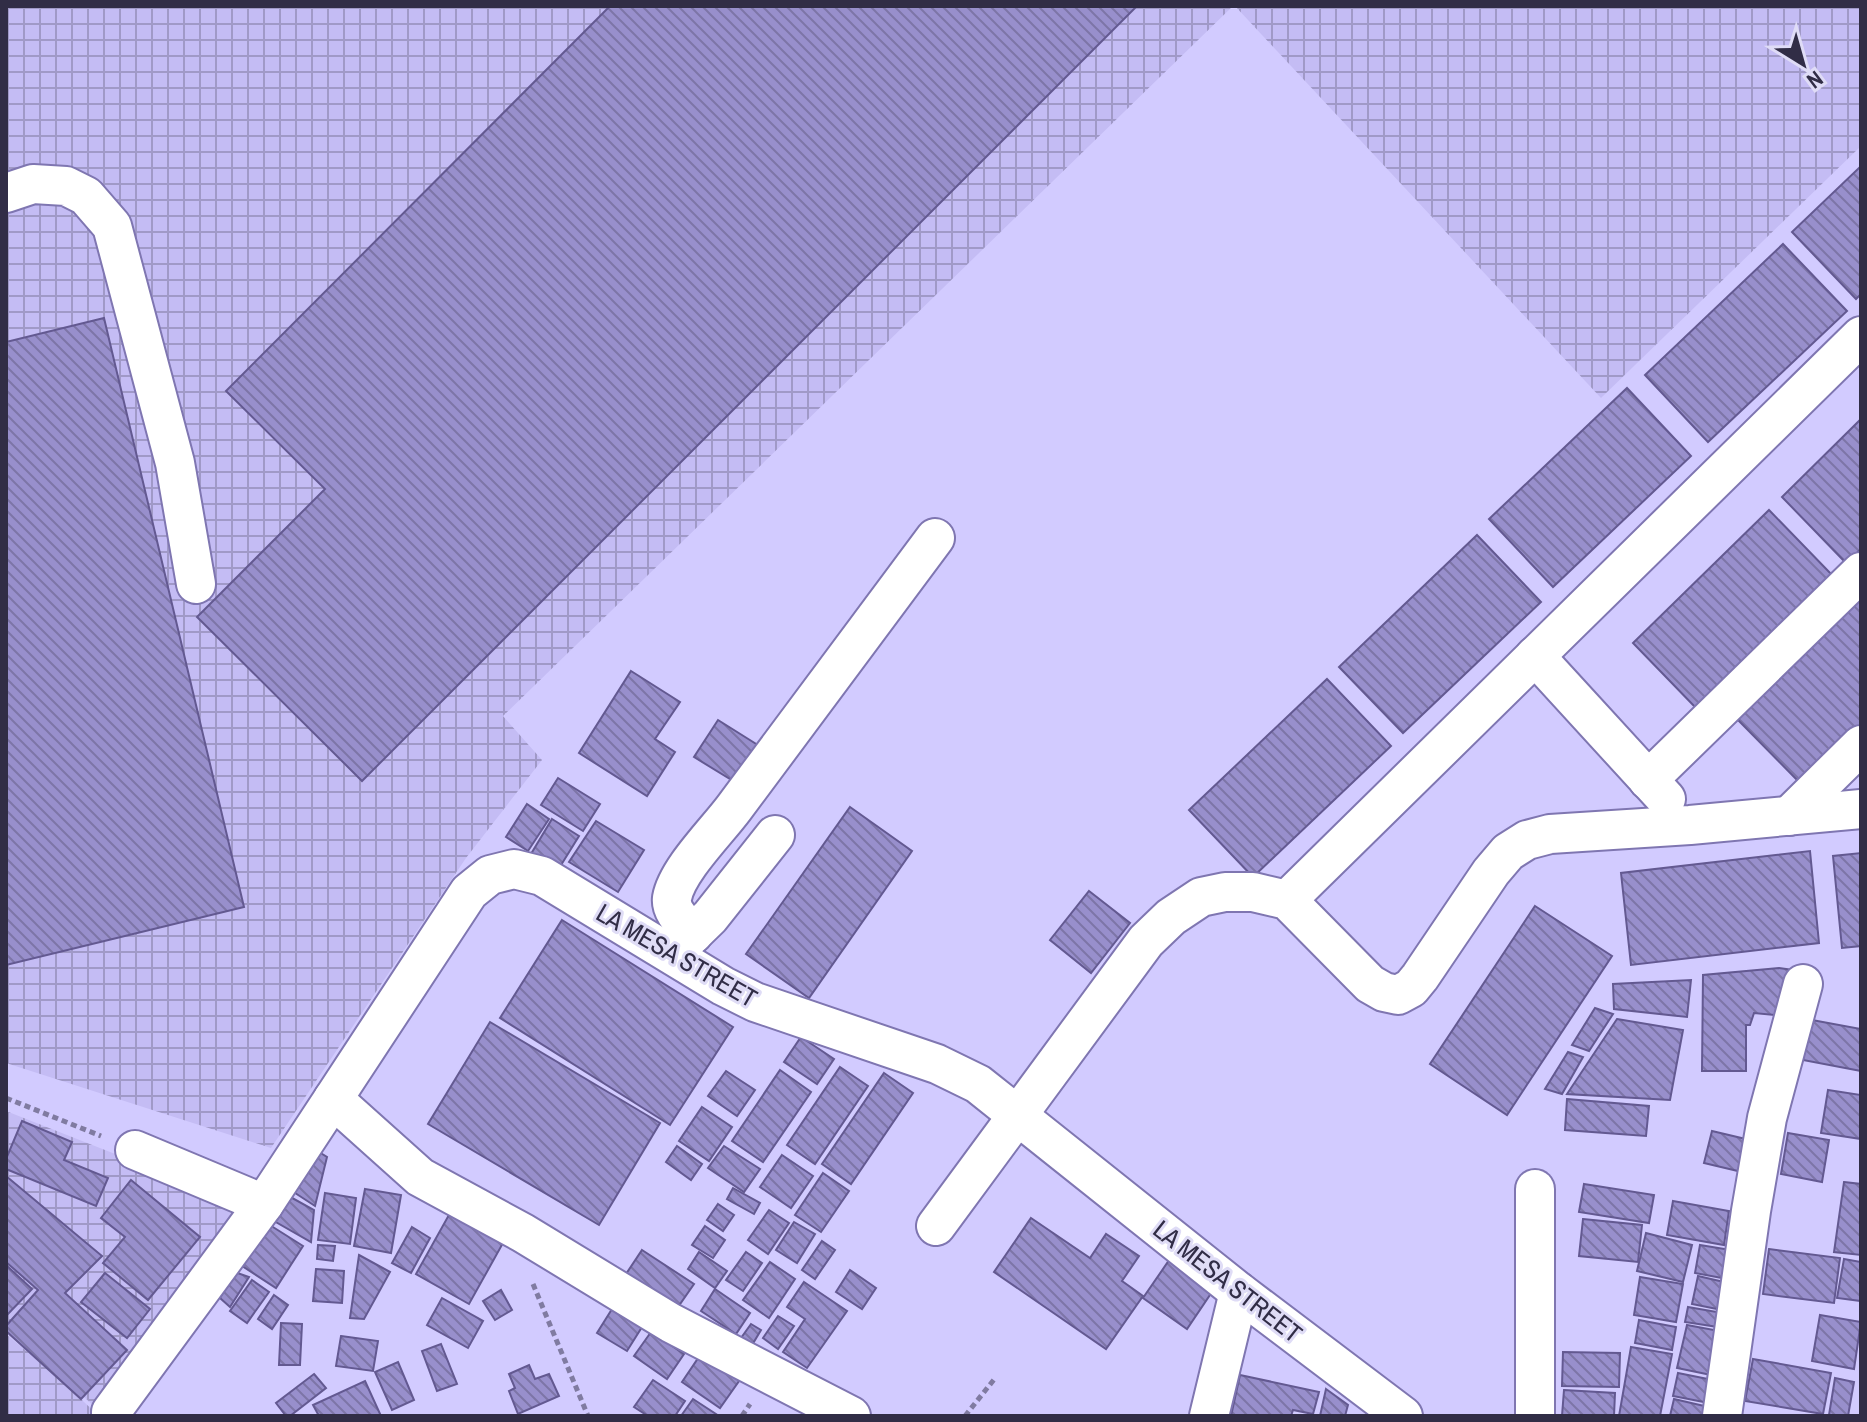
<svg xmlns="http://www.w3.org/2000/svg" width="1867" height="1422" font-family="'Archivo Narrow',sans-serif">
	<style>
		.industrial { fill: url(#industrial-grid) }
		.building { fill: url(#building-back-hatch); stroke: #635991; stroke-width: 2 }
		.lines { fill: none; stroke-linecap: round; stroke-linejoin: round }
		.minor-casing { stroke: #7f76b1; stroke-width: 42 }
		.path { stroke: #807ba1; stroke-width: 5; stroke-dasharray: 6 4; stroke-linecap: butt }
		.minor { stroke: #fff; stroke-width: 38 }
		.labels { text-anchor: middle; dominant-baseline: central; stroke-width: 6; stroke-linejoin: round; paint-order: stroke }
		.street-label { font-size: 26px; fill: #312d46; stroke: #dfdcf6 }
	</style>
	<defs>
		<pattern id="industrial-grid" width="8" height="8" patternUnits="userSpaceOnUse" patternTransform="scale(2)"><rect width="8" height="8" fill="#c4bcf4"/><path d="M0 4h8M4 0v8" fill="none" stroke="#a099c7"/></pattern>
		<pattern id="building-back-hatch" width="6" height="6" patternUnits="userSpaceOnUse" patternTransform="scale(2)"><rect width="6" height="6" fill="#988fcc"/><path d="M-1 5l2 2M0 0l6 6M5-1l2 2" fill="none" stroke="#7d75a7"/></pattern>
	</defs>
	<rect width="100%" height="100%" fill="#d2cbff"/>
	<g class="industrial">
		<polygon points="6,6 1233,6 503,716 542,760 466,858 271,1148 6,1063"/>
		<polygon points="1235,6 1861,6 1861,146 1601,398"/>
		<polygon points="6,1111 237,1202 217,1241 98,1410 6,1324"/>
		<polygon points="6,1334 54,1374 99,1416 6,1416"/>
	</g>
	<g class="building">
		<polygon points="610,6 1137,6 362,781 197,617 325,489 226,391"/>
		<polygon points="1861,166 1861,294 1856,299 1792,232"/>
		<polygon points="1783,244 1847,311 1708,442 1645,375"/>
		<polygon points="104,318 244,907 6,965 6,342"/>
		<polygon points="1627,388 1691,456 1553,587 1489,519"/>
		<polygon points="1861,419 1861,549 1846,563 1782,497"/>
		<polygon points="1769,510 1833,576 1697,709 1633,643"/>
		<polygon points="1477,535 1541,602 1403,733 1339,667"/>
		<polygon points="1861,597 1861,727 1802,785 1737,719"/>
		<polygon points="631,671 680,702 655,739 675,752 647,796 579,753"/>
		<polygon points="1327,679 1391,746 1253,877 1189,810"/>
		<polygon points="718,720 761,747 738,784 694,757"/>
		<polygon points="558,778 600,804 583,831 541,805"/>
		<polygon points="527,804 549,819 528,851 506,837"/>
		<polygon points="850,807 912,851 809,998 746,954"/>
		<polygon points="552,819 579,836 558,870 531,854"/>
		<polygon points="596,821 644,850 618,892 569,862"/>
		<polygon points="1810,851 1819,943 1631,965 1621,873"/>
		<polygon points="1861,853 1861,946 1842,948 1833,856"/>
		<polygon points="1089,891 1130,923 1091,973 1050,940"/>
		<polygon points="1535,906 1612,956 1507,1115 1430,1064"/>
		<polygon points="562,920 733,1027 670,1125 500,1018"/>
		<polygon points="1779,968 1794,970 1786,1016 1754,1013 1750,1025 1746,1025 1746,1071 1702,1071 1703,975"/>
		<polygon points="1691,980 1687,1017 1614,1009 1613,984"/>
		<polygon points="1595,1008 1613,1014 1589,1051 1572,1045"/>
		<polygon points="1617,1019 1683,1030 1670,1100 1567,1094"/>
		<polygon points="1812,1020 1861,1029 1861,1071 1803,1060"/>
		<polygon points="490,1022 660,1123 599,1225 428,1124"/>
		<polygon points="801,1037 834,1059 817,1084 784,1062"/>
		<polygon points="1568,1052 1583,1057 1562,1094 1545,1089"/>
		<polygon points="840,1067 868,1086 815,1164 787,1145"/>
		<polygon points="780,1070 811,1092 763,1162 732,1141"/>
		<polygon points="726,1071 755,1090 737,1116 708,1096"/>
		<polygon points="884,1073 913,1093 851,1184 822,1164"/>
		<polygon points="1828,1090 1861,1095 1861,1139 1821,1133"/>
		<polygon points="1567,1099 1649,1106 1646,1136 1565,1130"/>
		<polygon points="702,1107 732,1127 709,1161 679,1141"/>
		<polygon points="22,1121 72,1142 64,1160 108,1178 96,1206 6,1169 6,1159"/>
		<polygon points="1712,1131 1750,1140 1742,1172 1704,1163"/>
		<polygon points="1788,1133 1829,1140 1822,1182 1781,1174"/>
		<polygon points="677,1146 702,1164 691,1180 666,1162"/>
		<polygon points="724,1146 760,1169 744,1192 708,1168"/>
		<polygon points="314,1149 327,1157 315,1206 289,1189"/>
		<polygon points="782,1155 813,1176 791,1208 760,1187"/>
		<polygon points="823,1173 849,1191 821,1232 795,1215"/>
		<polygon points="6,1176 102,1256 65,1293 127,1350 81,1399 6,1331 6,1326 38,1290 6,1262"/>
		<polygon points="131,1180 200,1237 148,1300 103,1263 125,1237 101,1218"/>
		<polygon points="1844,1182 1861,1184 1861,1255 1834,1252"/>
		<polygon points="1584,1184 1654,1195 1649,1223 1579,1212"/>
		<polygon points="733,1188 760,1203 754,1214 727,1199"/>
		<polygon points="365,1189 401,1195 391,1253 354,1246"/>
		<polygon points="325,1193 356,1198 350,1244 318,1240"/>
		<polygon points="285,1194 314,1210 311,1242 267,1217"/>
		<polygon points="1673,1201 1729,1211 1724,1245 1667,1235"/>
		<polygon points="718,1204 734,1215 723,1231 707,1220"/>
		<polygon points="769,1210 789,1223 768,1254 748,1240"/>
		<polygon points="450,1213 503,1243 469,1304 416,1274"/>
		<polygon points="1031,1218 1090,1258 1106,1234 1139,1256 1122,1281 1143,1296 1106,1349 994,1272"/>
		<polygon points="1583,1219 1642,1225 1638,1262 1579,1256"/>
		<polygon points="265,1222 303,1246 276,1288 239,1264"/>
		<polygon points="794,1222 815,1234 797,1263 776,1250"/>
		<polygon points="705,1226 725,1240 713,1258 692,1245"/>
		<polygon points="412,1227 430,1238 411,1273 392,1263"/>
		<polygon points="1646,1233 1692,1245 1683,1282 1637,1271"/>
		<polygon points="822,1241 835,1250 815,1279 802,1270"/>
		<polygon points="318,1245 335,1246 333,1261 317,1259"/>
		<polygon points="1700,1245 1743,1252 1738,1281 1695,1273"/>
		<polygon points="1769,1249 1840,1258 1834,1303 1763,1294"/>
		<polygon points="642,1250 694,1284 671,1317 620,1283"/>
		<polygon points="699,1252 727,1271 715,1288 688,1269"/>
		<polygon points="746,1252 762,1263 743,1291 726,1280"/>
		<polygon points="1174,1253 1218,1283 1187,1329 1143,1298"/>
		<polygon points="359,1255 390,1272 364,1319 350,1318"/>
		<polygon points="1844,1259 1861,1262 1861,1301 1837,1298"/>
		<polygon points="770,1262 795,1279 769,1318 743,1300"/>
		<polygon points="6,1265 32,1289 6,1316"/>
		<polygon points="226,1269 249,1277 230,1307 220,1298 225,1289"/>
		<polygon points="316,1269 344,1271 342,1303 313,1301"/>
		<polygon points="850,1270 876,1288 862,1309 836,1292"/>
		<polygon points="105,1273 150,1309 127,1338 81,1302"/>
		<polygon points="1698,1276 1737,1285 1732,1312 1692,1304"/>
		<polygon points="1640,1277 1683,1284 1676,1322 1634,1315"/>
		<polygon points="252,1280 269,1292 247,1323 230,1311"/>
		<polygon points="804,1282 847,1311 807,1368 783,1352 805,1319 787,1307"/>
		<polygon points="715,1289 750,1313 736,1334 701,1311"/>
		<polygon points="501,1290 512,1310 495,1320 483,1301"/>
		<polygon points="274,1295 288,1305 272,1329 258,1319"/>
		<polygon points="442,1298 483,1321 468,1348 427,1325"/>
		<polygon points="617,1301 647,1319 627,1351 597,1333"/>
		<polygon points="1688,1307 1734,1315 1731,1329 1685,1322"/>
		<polygon points="1820,1315 1861,1322 1854,1369 1812,1361"/>
		<polygon points="778,1316 794,1326 778,1349 763,1338"/>
		<polygon points="1639,1320 1676,1327 1672,1350 1635,1343"/>
		<polygon points="281,1323 302,1324 300,1365 279,1365"/>
		<polygon points="751,1324 761,1330 752,1345 741,1338"/>
		<polygon points="1687,1325 1730,1333 1721,1377 1677,1368"/>
		<polygon points="651,1332 684,1354 667,1379 634,1356"/>
		<polygon points="341,1336 378,1341 373,1371 336,1366"/>
		<polygon points="441,1344 457,1384 437,1391 422,1351"/>
		<polygon points="1631,1347 1672,1354 1660,1416 1619,1416"/>
		<polygon points="705,1348 744,1374 720,1408 682,1382"/>
		<polygon points="1563,1352 1620,1353 1619,1387 1562,1386"/>
		<polygon points="1753,1359 1831,1373 1823,1414 1745,1401"/>
		<polygon points="398,1362 414,1400 392,1410 375,1372"/>
		<polygon points="529,1365 535,1379 549,1374 559,1396 518,1414 509,1391 515,1388 509,1374"/>
		<polygon points="1678,1373 1723,1382 1719,1405 1673,1396"/>
		<polygon points="314,1374 326,1388 290,1416 286,1416 276,1403"/>
		<polygon points="1240,1375 1319,1392 1313,1414 1293,1410 1291,1416 1231,1416"/>
		<polygon points="1835,1378 1854,1382 1848,1416 1829,1415"/>
		<polygon points="653,1380 685,1401 675,1416 648,1416 634,1407"/>
		<polygon points="365,1381 381,1416 319,1416 313,1405"/>
		<polygon points="1326,1389 1348,1405 1345,1416 1320,1416"/>
		<polygon points="1564,1390 1615,1393 1614,1416 1562,1416"/>
		<polygon points="693,1399 719,1416 681,1416"/>
		<polygon points="1674,1399 1713,1408 1712,1416 1670,1416"/>
	</g>
	<g class="lines">
		<defs>
			<g id="minor">
				<polyline points="6,193 33,184 66,186 86,196 112,226 175,463 196,584"/>
				<polyline points="1535,656 1666,799"/>
				<polyline points="1648,780 1861,572"/>
				<polyline points="1789,816 1861,745"/>
				<polyline points="1287,900 1861,336"/>
				<path d="M 693,934 C 685,924 670,912 672,898 C 677,870 717,831 734,808 C 801,718 868,628 935,538"/>
				<polyline points="675,951 710,917 775,835"/>
				<polyline points="333,1099 420,1177 523,1233 671,1323 851,1416"/>
				<polyline points="135,1150 264,1204"/>
				<polyline points="1535,1189 1535,1416"/>
				<polyline points="936,1226 1146,941 1171,917 1201,897 1225,892 1253,892 1287,900 1370,984 1384,992 1398,995 1411,988 1420,977 1491,872 1508,852 1527,840 1550,834 1690,825 1861,809"/>
				<polyline points="111,1416 111,1412 264,1204 469,892 490,875 514,869 542,876 723,986 755,1002 937,1064 978,1084 1239,1292 1403,1416"/>
				<polyline points="1209,1416 1239,1292"/>
				<polyline points="1722,1416 1751,1211 1767,1118 1803,984"/>
			</g>
		</defs>
		<use href="#minor" class="minor-casing"/>
		<g class="path">
			<polyline points="6,1098 101,1136"/>
			<polyline points="533,1284 588,1416"/>
			<polyline points="742,1416 750,1404"/>
			<polyline points="965,1416 996,1377"/>
		</g>
		<use href="#minor" class="minor"/>
	</g>
	<g class="labels">
		<g class="street-label">
			<text transform="translate(677 955) rotate(30)">LA MESA STREET</text>
			<text transform="translate(1228 1281) rotate(38)">LA MESA STREET</text>
		</g>
	</g>
	<rect width="1867" height="1422" fill="none" stroke="#312d46" stroke-width="16"/>
	<g transform="translate(1803 64) rotate(143)" stroke="#dfdcf6" stroke-width="6" paint-order="stroke">
	<path d="M0-6L14 30L0 20L-14 30Z" fill="#312d46"/>
	<text y="-12" font-size="22" font-weight="bold" text-anchor="middle" fill="#312d46">N</text>
	</g>
</svg>
